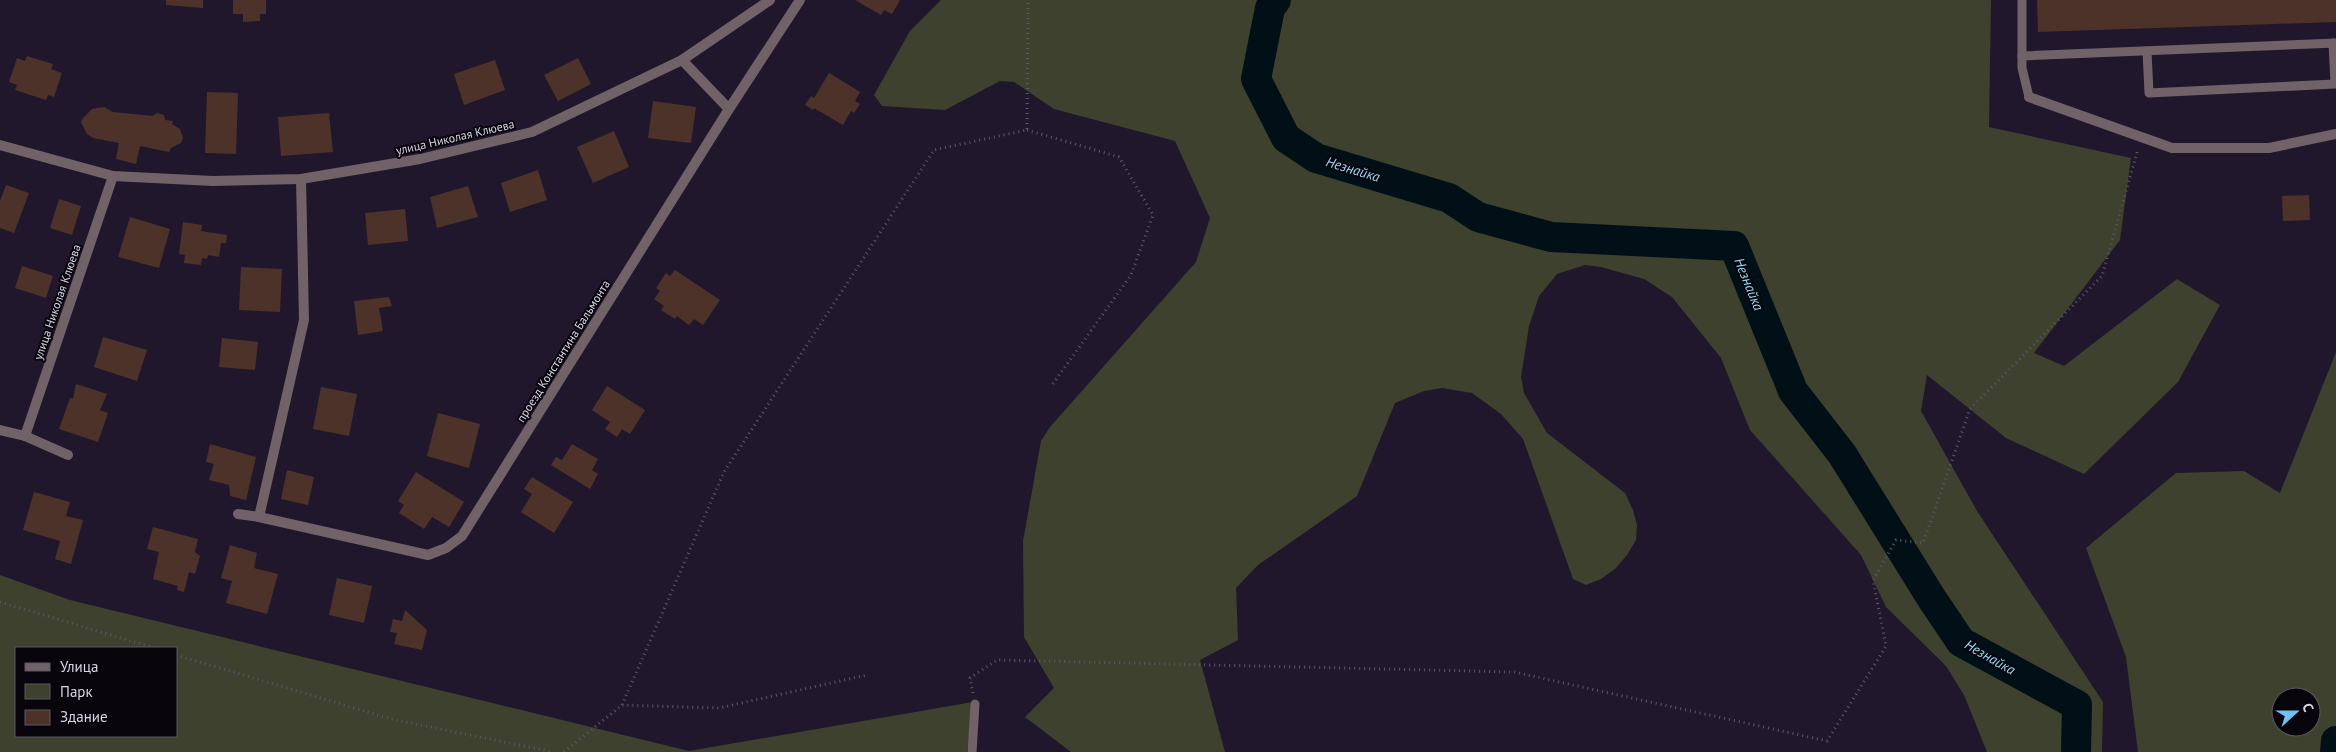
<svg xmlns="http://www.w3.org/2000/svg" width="2336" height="752" font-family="'PT Sans',sans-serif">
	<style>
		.green { fill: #3d412e; fill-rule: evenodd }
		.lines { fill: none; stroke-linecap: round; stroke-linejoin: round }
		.river { stroke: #001016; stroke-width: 30 }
		.building { fill: #4d322a }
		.path { stroke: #5e566a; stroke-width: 3; stroke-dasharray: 1 4; stroke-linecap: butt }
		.lane { stroke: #706267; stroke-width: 9 }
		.street { stroke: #706267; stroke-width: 10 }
		.labels { text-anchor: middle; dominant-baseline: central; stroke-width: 4; stroke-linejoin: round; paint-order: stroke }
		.street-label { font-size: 12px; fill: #dad5e4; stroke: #08050d }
		.water-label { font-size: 14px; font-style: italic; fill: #95ddf6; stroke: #08050d }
	</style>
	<rect width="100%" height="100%" fill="#20172d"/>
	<g class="green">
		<polygon points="941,0 1991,0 1989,127 2131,158 2120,240 2034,353 2064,366 2177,279 2220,305 2178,382 2084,474 2006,438 1927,375 1921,411 1977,511 2103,702 2102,752 1987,752 1964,695 1946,666 1886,607 1861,555 1750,430 1721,358 1672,297 1644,279 1601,267 1585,265 1557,274 1539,296 1529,326 1521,377 1524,393 1547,433 1625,493 1633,510 1637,525 1636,540 1627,555 1616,568 1601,579 1586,585 1573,579 1523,439 1501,414 1472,393 1442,388 1424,391 1395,403 1357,496 1258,565 1236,588 1238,640 1200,660 1225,752 1071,752 1025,717 1054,688 1024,637 1023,541 1041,441 1050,427 1196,262 1210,218 1175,141 1054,109 1014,82 1000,81 945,110 882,106 874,95 910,31"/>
		<path d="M 2336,352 L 2336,752 L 2138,752 L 2126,657 L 2086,548 L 2176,473 L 2244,471 L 2280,493 ZM 2281,697 L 2311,697 L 2311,727 L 2281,727 Z"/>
		<path d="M 0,575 L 70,600 L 689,751 L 973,702 L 967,752 L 0,752 ZM 16,648 L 176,648 L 176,736 L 16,736 Z"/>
	</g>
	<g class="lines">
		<g class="river">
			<polyline points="1276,0 1270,8 1256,79 1286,138 1316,158 1449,198 1478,217 1551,237 1734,246 1793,391 1842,454 1932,599 1961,642 2077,705 2076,752"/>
			<polyline points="2335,752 2336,741"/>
		</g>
	</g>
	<g class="building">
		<polygon points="166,0 203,0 203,8 166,5"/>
		<polygon points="233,0 266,0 266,14 260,14 260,21 243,22 243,14 233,14"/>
		<polygon points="855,0 900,0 892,14 884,10 881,15"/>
		<polygon points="2037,0 2336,0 2336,22 2038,32"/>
		<polygon points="27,56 53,64 51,69 62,73 54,97 48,95 46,100 15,90 17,85 9,82 17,58 25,61"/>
		<polygon points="578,58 591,84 558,101 544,75"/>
		<polygon points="495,60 505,90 464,105 454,74"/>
		<polygon points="829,73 860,92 855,101 860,104 854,113 851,111 843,125 814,108 813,110 805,105 811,96 814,98"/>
		<polygon points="207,92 238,93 236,154 205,153"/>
		<polygon points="653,101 696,107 691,143 648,138"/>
		<polygon points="104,107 113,112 153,116 157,113 164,115 165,120 173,121 172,124 180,129 183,138 181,143 171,148 169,152 140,146 136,164 116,159 119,143 93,138 87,134 81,122 83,118 92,109"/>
		<polygon points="329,113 333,152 281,156 278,117"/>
		<polygon points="614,131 629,167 593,183 577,147"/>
		<polygon points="538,170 547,200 510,212 501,183"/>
		<polygon points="6,185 29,193 14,233 0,228 0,201"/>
		<polygon points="468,186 478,217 437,228 430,197"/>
		<polygon points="2309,195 2310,220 2283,221 2282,196"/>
		<polygon points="59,199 81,206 72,235 50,228"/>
		<polygon points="405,209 408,241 368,245 365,213"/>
		<polygon points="130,217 170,229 159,268 118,257"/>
		<polygon points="183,222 202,225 201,231 227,235 226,243 221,243 219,257 208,255 207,259 202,258 201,265 184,263 185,255 179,254"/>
		<polygon points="22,266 53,276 46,298 15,288"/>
		<polygon points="241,267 282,269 280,312 239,310"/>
		<polygon points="675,270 720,300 703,325 694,319 689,325 677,316 675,319 661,310 664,306 654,299 660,291 656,288 666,273 670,276"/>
		<polygon points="389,297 392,306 379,308 383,331 358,335 354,301"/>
		<polygon points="103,337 147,350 137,381 94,367"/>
		<polygon points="222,338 258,342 255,370 219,367"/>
		<polygon points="76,384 107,394 100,410 108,413 98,442 59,429 70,398 73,399"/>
		<polygon points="607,386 645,410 630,434 622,429 617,437 605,429 610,422 592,410"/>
		<polygon points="321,387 357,394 349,436 313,429"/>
		<polygon points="438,413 480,424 469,468 427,456"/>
		<polygon points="210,444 256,457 246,500 230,496 229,485 209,480 214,464 206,462"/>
		<polygon points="572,444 598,459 592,470 598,474 590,489 551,465 556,457 562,460"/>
		<polygon points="287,470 314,477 308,505 281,499"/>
		<polygon points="416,472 464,502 449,527 432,517 424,529 399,513 404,505 398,501"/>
		<polygon points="532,477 573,502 554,533 521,512 532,494 524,489"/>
		<polygon points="34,492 70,502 66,516 83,520 71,564 55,559 60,541 23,530"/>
		<polygon points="153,527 198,539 195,552 200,556 195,574 189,572 184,592 177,590 178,586 153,579 159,552 147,549"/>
		<polygon points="230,545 257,553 254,568 278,574 267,614 226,603 232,581 221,578"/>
		<polygon points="337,578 372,586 364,623 329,615"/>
		<polygon points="405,610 427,630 422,650 394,644 397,633 390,632 393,619 402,621"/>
	</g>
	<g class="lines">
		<g class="path">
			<polyline points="1027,130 1119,157 1153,215 1131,275 1052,385"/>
			<polyline points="0,602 154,648"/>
			<polyline points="176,655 391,719 553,752"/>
			<polyline points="973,693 970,678 997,660 1514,672 1827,741 1886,646 1873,580 1896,540 1923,543 1970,409 2102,276 2138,149"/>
			<polyline points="622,705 724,472 934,150 1027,130 1028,0"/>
			<polyline points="564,752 622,705 719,708 867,675"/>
		</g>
		<g class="lane">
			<polyline points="2022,0 2022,68 2029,97"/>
			<polyline points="2147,51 2149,93 2335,84 2333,43"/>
			<polyline points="2022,56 2336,43"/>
			<polyline points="972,752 975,704"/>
		</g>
		<g class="street">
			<polyline points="682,60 729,109"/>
			<polyline points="2029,97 2172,148 2269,148 2336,134"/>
			<polyline points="0,145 113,176 213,181 301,179 420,159 532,132 682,60 770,0"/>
			<polyline points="0,430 25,436 68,455"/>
			<polyline points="25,436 113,176"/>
			<polyline points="238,514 259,517 428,555 446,548 462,536 729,109 800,0"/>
			<polyline points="259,517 304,320 301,179"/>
		</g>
	</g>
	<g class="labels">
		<g class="street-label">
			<text transform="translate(455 137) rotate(-13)">улица Николая Клюева</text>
			<text transform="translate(57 302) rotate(-71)">улица Николая Клюева</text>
			<text transform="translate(563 351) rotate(-58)">проезд Константина Бальмонта</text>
		</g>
		<g class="water-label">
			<text transform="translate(1353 169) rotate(17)">Незнайка</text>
			<text transform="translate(1749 284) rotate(68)">Незнайка</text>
			<text transform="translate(1990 657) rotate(30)">Незнайка</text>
		</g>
	</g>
	<rect x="15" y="647" width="162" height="90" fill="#08050d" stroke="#5c5863"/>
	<rect x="25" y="663" width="25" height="8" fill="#706267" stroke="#5c5863"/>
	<text x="60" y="672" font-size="15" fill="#dad5e4">Улица</text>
	<rect x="25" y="684" width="25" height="15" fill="#3d412e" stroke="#5c5863"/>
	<text x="60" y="697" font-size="15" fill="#dad5e4">Парк</text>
	<rect x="25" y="710" width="25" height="15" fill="#4d322a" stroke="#5c5863"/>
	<text x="60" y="722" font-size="15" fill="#dad5e4">Здание</text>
	<g transform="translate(2296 712) rotate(69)"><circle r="24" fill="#08050d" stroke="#5c5863"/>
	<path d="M0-4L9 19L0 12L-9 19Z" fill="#6dc2f3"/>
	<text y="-8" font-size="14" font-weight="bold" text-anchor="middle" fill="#dad5e4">С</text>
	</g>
</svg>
